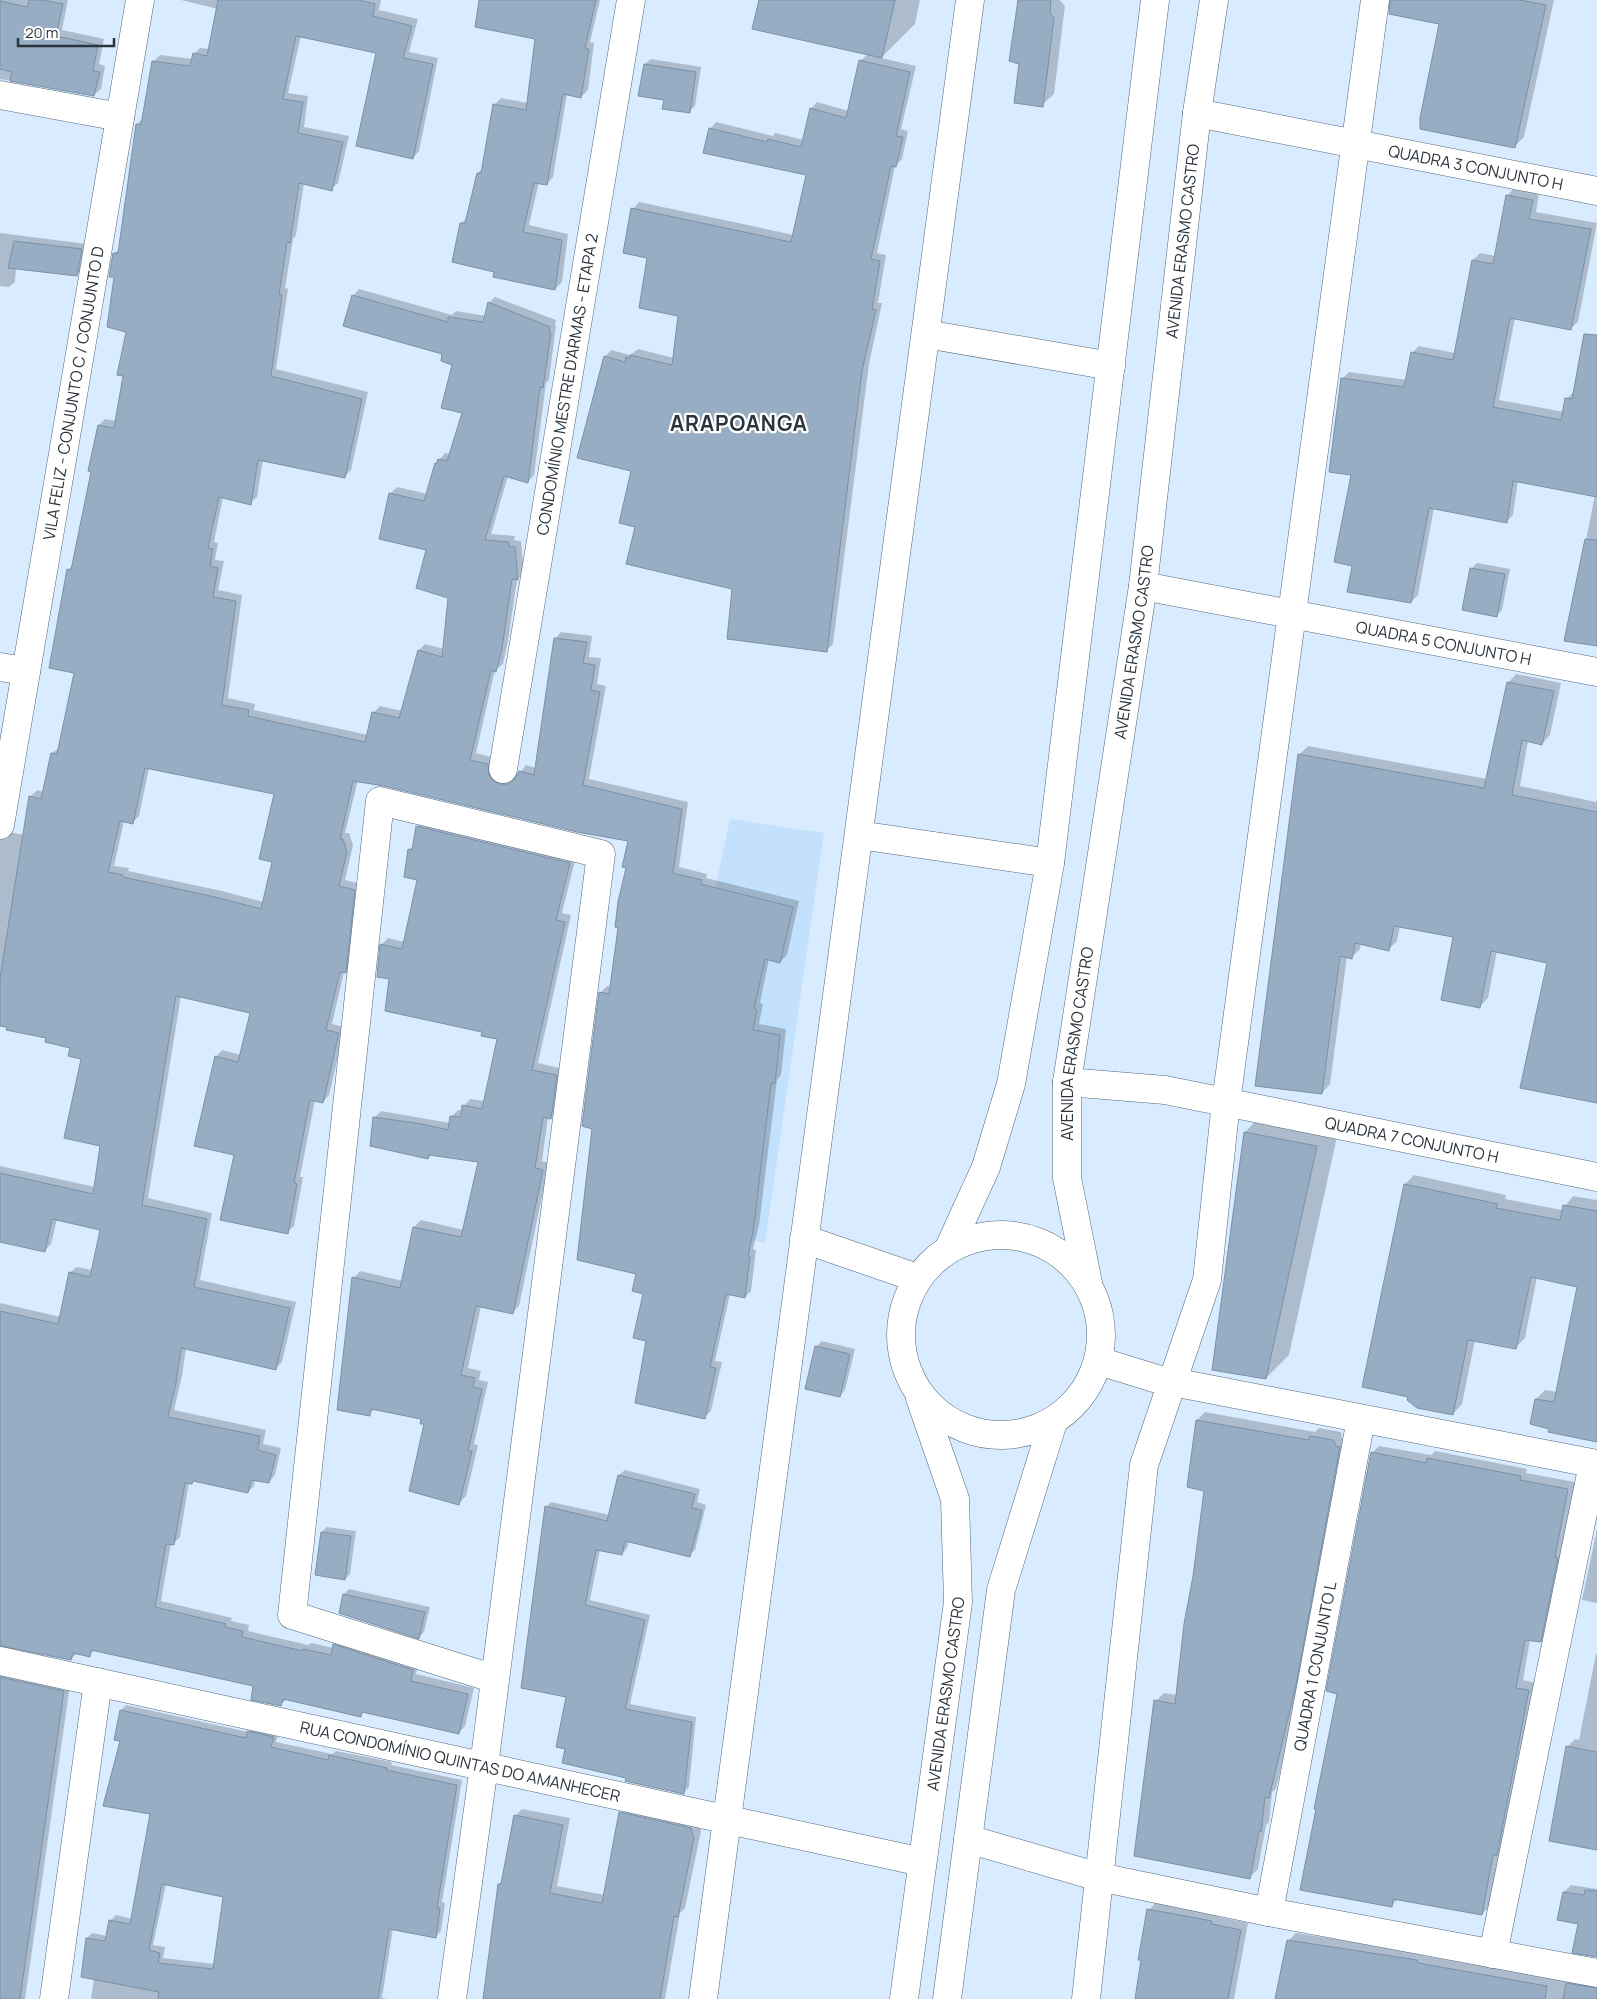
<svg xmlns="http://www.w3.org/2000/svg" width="1597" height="1999" font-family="Manrope,sans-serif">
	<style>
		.built { fill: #c3e0fd }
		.shadow { fill: #0003; fill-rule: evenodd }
		.building { fill: #97adc3; stroke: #7b90a6; fill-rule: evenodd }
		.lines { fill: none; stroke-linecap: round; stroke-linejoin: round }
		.street-casing { stroke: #52677b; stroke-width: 29 }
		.primary-casing { stroke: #52677b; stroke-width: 29 }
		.street { stroke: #fff; stroke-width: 28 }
		.primary { stroke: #fff; stroke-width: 28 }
		.labels { text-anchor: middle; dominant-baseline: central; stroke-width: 4.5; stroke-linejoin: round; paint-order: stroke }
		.street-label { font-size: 16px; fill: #2b343d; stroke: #fff }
		.district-label { font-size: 21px; font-weight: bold; letter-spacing: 1px; fill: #2b343d; stroke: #fff }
	</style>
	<rect width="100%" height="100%" fill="#d9ecff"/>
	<polygon class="built" points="730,819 824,833 765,1243 599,1207 715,889"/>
	<g class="shadow">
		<polygon points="0,0 68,0 62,30 104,39 99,64 105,66 101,89 94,95 0,79"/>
		<path d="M 181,0 L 381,0 L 379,10 L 418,19 L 409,52 L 438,58 L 419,151 L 413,158 L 377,52 L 301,36 L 288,93 L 308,96 L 304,127 L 349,136 L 338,183 L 331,189 L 304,183 L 296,235 L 293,239 L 285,288 L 288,289 L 276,369 L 368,392 L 351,470 L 345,476 L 263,459 L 257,497 L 250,503 L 223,497 L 214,542 L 218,543 L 215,560 L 224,561 L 218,590 L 242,595 L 228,698 L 255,704 L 254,710 L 368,735 L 373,713 L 380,706 L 402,711 L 419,650 L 425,644 L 444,649 L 450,597 L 428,549 L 390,494 L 397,487 L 428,494 L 436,464 L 445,453 L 450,454 L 463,412 L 453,364 L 443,353 L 353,296 L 359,289 L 452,315 L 456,311 L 486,316 L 489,303 L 495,297 L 556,320 L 555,326 L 556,326 L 549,380 L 546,383 L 534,475 L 528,482 L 508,476 L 491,534 L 515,536 L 514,540 L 521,541 L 524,573 L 517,580 L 508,641 L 503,664 L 495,670 L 476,753 L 494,758 L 507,778 L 516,778 L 526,765 L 536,768 L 555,639 L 561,632 L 592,636 L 589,657 L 601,658 L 597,684 L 606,686 L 589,779 L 688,802 L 679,867 L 707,874 L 706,878 L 799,901 L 787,955 L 780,962 L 769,959 L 760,1003 L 763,1004 L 759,1024 L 786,1029 L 781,1075 L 777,1080 L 759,1225 L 753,1249 L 756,1250 L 751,1291 L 745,1297 L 730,1294 L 715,1361 L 722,1362 L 711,1411 L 704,1418 L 648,1340 L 644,1293 L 594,1128 L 600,993 L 607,986 L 611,987 L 630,840 L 384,785 L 358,780 L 345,833 L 349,833 L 353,845 L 345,880 L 361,884 L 352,965 L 344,972 L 332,1024 L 345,1027 L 329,1095 L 323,1102 L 315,1100 L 300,1177 L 303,1177 L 294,1226 L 287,1232 L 235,1154 L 216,1057 L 222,1050 L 241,1055 L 252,1012 L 181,996 L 148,1198 L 212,1213 L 200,1280 L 296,1302 L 282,1362 L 276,1368 L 186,1348 L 182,1376 L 174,1410 L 266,1430 L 263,1444 L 281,1448 L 275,1475 L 269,1482 L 255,1479 L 254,1486 L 248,1492 L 194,1480 L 189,1482 L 180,1537 L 173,1544 L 171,1543 L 161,1601 L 232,1618 L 231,1621 L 249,1625 L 248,1631 L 308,1645 L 311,1643 L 334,1648 L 341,1639 L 419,1663 L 416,1674 L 474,1688 L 465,1726 L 459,1733 L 365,1711 L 360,1716 L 287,1699 L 280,1705 L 255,1685 L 95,1650 L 89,1656 L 77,1653 L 71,1659 L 0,1645 L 0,1303 L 61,1317 L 70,1273 L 76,1267 L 93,1270 L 102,1229 L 57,1219 L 51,1244 L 45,1250 L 0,1241 L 0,1166 L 95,1187 L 102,1145 L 82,1058 L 72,1047 L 47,1038 L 0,1025 L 0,832 L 4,834 L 14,833 L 24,835 L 30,797 L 37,790 L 44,792 L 52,753 L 60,747 L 76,672 L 68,570 L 73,565 L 92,471 L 99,425 L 105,419 L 116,421 L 125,375 L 127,331 L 116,276 L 114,254 L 120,248 L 137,124 L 144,117 L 153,62 L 160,55 L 193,59 L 194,54 L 200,48 L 210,49 L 218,9 ZM 149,768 L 276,793 L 274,861 L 264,902 L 222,891 L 128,871 L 129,868 L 114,866 L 124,821 L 132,823 L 139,816 Z"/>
		<polygon points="480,0 600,0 590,42 594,43 588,90 581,97 567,94 553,177 547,184 539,182 529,225 568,234 562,282 555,289 495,271 462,223 468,217 478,173 483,168 494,105 501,98 528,103 536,38"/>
		<polygon points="760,0 920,0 915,24 881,58 916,66 901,129 908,131 902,159 895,166 877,253 886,255 878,303 882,303 869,364 833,644 826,651 734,588 636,526 632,470 605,357 611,350 630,355 638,349 674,358 680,315 649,257 633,209 639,202 794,235 807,174 710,129 716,122 773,136 775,133 804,140 811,109 817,102 849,111 860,61 868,54"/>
		<polygon points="1018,0 1060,0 1065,6 1054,94 1042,105"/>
		<polygon points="1397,0 1554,0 1524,137 1515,146 1441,22"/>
		<polygon points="651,59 701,67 695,106 689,111 665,99 645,64"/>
		<polygon points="1514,188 1539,193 1536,212 1597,223 1578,322 1571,328 1515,318 1499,400 1564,412 1566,399 1574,392 1597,354 1597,642 1566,640 1595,495 1518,480 1513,515 1506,522 1434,508 1418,595 1411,602 1354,565 1352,474 1342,379 1349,372 1407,380 1412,353 1419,346 1455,353 1473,260 1480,253 1496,256 1508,195"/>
		<polygon points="0,233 87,244 82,269 77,275 16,268 15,282 9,287 0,286"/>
		<polygon points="1477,563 1510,569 1502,610 1496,616 1471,569"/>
		<polygon points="1516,674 1561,683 1550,735 1542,744 1528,741 1520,786 1596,802 1597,799 1597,1102 1548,962 1497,951 1488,998 1480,1006 1455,936 1400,926 1397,941 1389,949 1361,943 1360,949 1352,957 1347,956 1330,1084 1322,1093 1299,755 1308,746 1487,779 1508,683"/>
		<polygon points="424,820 576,856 562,913 571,915 538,1063 563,1069 558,1111 551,1118 548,1117 542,1161 549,1163 519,1306 512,1313 481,1306 468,1368 481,1371 479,1380 488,1382 474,1444 478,1445 466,1496 459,1503 423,1418 375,1409 369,1414 354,1278 360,1271 403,1281 414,1227 421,1220 464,1230 479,1161 432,1154 428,1158 374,1118 381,1111 450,1123 451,1117 458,1110 463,1110 464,1106 470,1099 485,1101 499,1038 483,1031 390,977 381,945 388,938 405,942 419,879 409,850 414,845 418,826"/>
		<polygon points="1268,1109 1340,1123 1289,1355 1266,1378 1245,1132"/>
		<polygon points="1414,1175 1506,1195 1505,1199 1562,1210 1573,1196 1596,1200 1597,1197 1597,1441 1550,1428 1536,1399 1545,1390 1557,1392 1579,1286 1537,1277 1525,1338 1515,1348 1475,1340 1462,1404 1453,1414 1405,1184"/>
		<polygon points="822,1341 855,1349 845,1390 840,1396 816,1347"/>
		<polygon points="1205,1412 1315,1432 1319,1428 1341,1432 1342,1438 1347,1439 1303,1676 1276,1789 1272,1792 1269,1822 1266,1825 1258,1869 1250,1877 1156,1701 1164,1693 1178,1695 1205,1490 1197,1420"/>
		<polygon points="1379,1446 1431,1455 1435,1451 1527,1469 1526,1473 1575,1482 1548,1634 1540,1641 1530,1640 1523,1680 1536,1683 1504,1846 1499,1852 1489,1907 1482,1914 1398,1899 1391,1906 1339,1693 1372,1453"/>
		<polygon points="625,1470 700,1489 697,1502 706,1505 695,1550 689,1555 629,1541 627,1548 622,1554 600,1550 590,1600 650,1615 630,1704 696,1717 689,1787 683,1793 627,1777 566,1748 568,1696 546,1507 551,1502 610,1515 619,1475"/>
		<polygon points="327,1527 356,1531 350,1574 345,1579 322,1532"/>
		<polygon points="1597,1529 1597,1603 1582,1600"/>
		<polygon points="349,1589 430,1607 424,1632 419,1637 344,1594"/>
		<polygon points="1596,1654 1597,1654 1597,1849 1567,1747 1575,1739 1579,1740"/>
		<polygon points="0,1669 70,1685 25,1999 0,1999"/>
		<path d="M 126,1705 L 248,1732 L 254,1726 L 279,1731 L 276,1742 L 332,1754 L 336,1751 L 392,1762 L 391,1765 L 462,1780 L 442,1902 L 445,1903 L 441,1931 L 436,1936 L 393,1928 L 382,1998 L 388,1999 L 91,1999 L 94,1978 L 82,1976 L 87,1938 L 92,1933 L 107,1936 L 110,1921 L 116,1915 L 133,1919 L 152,1813 L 121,1740 L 121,1710 ZM 166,1884 L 225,1896 L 215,1964 L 163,1958 L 165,1947 L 153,1945 Z"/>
		<polygon points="628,1805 698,1821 701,1831 685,1908 680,1913 665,1999 484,1999 499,1884 503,1880 515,1816 522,1809 570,1818 557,1886 605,1895 621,1813"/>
		<polygon points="1571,1885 1597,1889 1597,1956 1564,1892"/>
		<polygon points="1156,1902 1218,1914 1218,1917 1248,1923 1234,1999 1136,1999 1149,1910"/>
		<polygon points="1296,1933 1424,1953 1425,1956 1522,1973 1523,1971 1597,1981 1597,1999 1277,1999 1289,1940"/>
	</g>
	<g class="building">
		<polygon points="29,0 42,0 63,4 56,36 98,45 93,71 100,72 94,96 10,81 12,72 0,69 0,1 27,7"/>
		<path d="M 218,0 L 359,0 L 375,4 L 373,16 L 412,26 L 403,58 L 433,64 L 413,159 L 356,146 L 376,53 L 296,36 L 283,99 L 303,102 L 298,133 L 343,142 L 332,191 L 299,183 L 290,243 L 287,242 L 279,294 L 282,295 L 271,376 L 362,399 L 345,478 L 258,460 L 251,505 L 219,497 L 208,548 L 213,549 L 210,566 L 218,568 L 213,597 L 236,601 L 222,705 L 249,710 L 248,716 L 365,742 L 372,712 L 399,718 L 418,650 L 442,657 L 448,598 L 416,588 L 426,550 L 379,539 L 389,493 L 424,501 L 435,463 L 436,464 L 438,459 L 447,461 L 462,413 L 441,408 L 452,365 L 441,361 L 442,354 L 343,326 L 352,295 L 448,322 L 448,317 L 483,322 L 488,302 L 550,327 L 549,332 L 551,333 L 543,388 L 540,387 L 528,483 L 504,476 L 485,540 L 509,542 L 509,546 L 515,547 L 518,580 L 512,579 L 502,649 L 496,672 L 491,670 L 470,760 L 488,764 L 489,775 L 493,781 L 500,784 L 508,784 L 515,779 L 519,771 L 534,775 L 554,638 L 587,642 L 583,663 L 595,665 L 591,690 L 600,692 L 583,785 L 682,809 L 673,873 L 702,880 L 701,884 L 793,907 L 780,963 L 765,959 L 754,1009 L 757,1010 L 753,1030 L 780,1035 L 775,1083 L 771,1083 L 753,1232 L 748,1256 L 750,1256 L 745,1298 L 726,1294 L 710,1367 L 716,1368 L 705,1419 L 635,1403 L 646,1341 L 633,1338 L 643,1294 L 632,1291 L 636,1274 L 577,1260 L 592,1129 L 582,1126 L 599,992 L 609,994 L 618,928 L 615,927 L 618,902 L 626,868 L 622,867 L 628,841 L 577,832 L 384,786 L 353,781 L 340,839 L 343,839 L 347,852 L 339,886 L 355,890 L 346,973 L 340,972 L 326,1030 L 339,1033 L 323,1103 L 310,1100 L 294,1183 L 297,1184 L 288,1234 L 220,1220 L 234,1155 L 194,1146 L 215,1056 L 238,1062 L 250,1013 L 176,996 L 142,1205 L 207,1219 L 194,1287 L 290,1308 L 276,1370 L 181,1348 L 176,1383 L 168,1417 L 260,1436 L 258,1450 L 276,1455 L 269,1483 L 251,1480 L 248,1493 L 193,1481 L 192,1484 L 185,1483 L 174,1545 L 166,1544 L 155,1607 L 226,1624 L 225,1627 L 243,1631 L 242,1637 L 303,1651 L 303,1649 L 331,1655 L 333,1644 L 413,1670 L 411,1681 L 468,1694 L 459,1734 L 362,1712 L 361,1717 L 283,1699 L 281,1706 L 251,1700 L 253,1686 L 91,1650 L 90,1657 L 73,1653 L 71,1660 L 0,1646 L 0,1311 L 58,1324 L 69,1272 L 90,1277 L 100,1230 L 52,1219 L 45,1252 L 0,1242 L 0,1173 L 93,1194 L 100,1146 L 64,1138 L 81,1059 L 68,1056 L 70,1048 L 45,1042 L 46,1038 L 6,1030 L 7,1027 L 0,1026 L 0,978 L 29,796 L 41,799 L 51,753 L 57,754 L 74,673 L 49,668 L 67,569 L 71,570 L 91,472 L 88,471 L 98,425 L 114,428 L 123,376 L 117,375 L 126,332 L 107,327 L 114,277 L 109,277 L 113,253 L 118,253 L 136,124 L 141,125 L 152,61 L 190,66 L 193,53 L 207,56 ZM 145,768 L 274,794 L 259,859 L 272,862 L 261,909 L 215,897 L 123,877 L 123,875 L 108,872 L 120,821 L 133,824 Z"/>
		<polygon points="479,0 596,0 585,48 589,49 581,98 563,94 547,185 534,183 523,232 562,240 555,290 493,277 494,272 452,262 460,223 465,223 477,173 481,173 493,104 526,110 535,39 475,27"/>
		<polygon points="759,0 895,0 882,58 752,29"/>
		<polygon points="1018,0 1051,0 1050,13 1054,18 1043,107 1014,103 1019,64 1009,61"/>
		<polygon points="1390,0 1520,0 1546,5 1515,148 1420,129 1420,118 1439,24 1389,14"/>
		<polygon points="859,60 910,72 896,136 903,137 896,167 891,166 871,259 880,261 872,309 876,310 862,371 827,652 727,639 732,589 626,564 635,527 619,523 631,471 577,458 604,356 625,362 626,357 630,358 630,355 672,365 678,316 639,308 647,258 623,253 631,208 791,242 806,175 703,153 709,128 767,142 768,139 801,147 810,108 846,118"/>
		<polygon points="644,64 696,72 690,113 662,109 664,100 638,96"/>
		<polygon points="1506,195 1533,200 1529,219 1591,229 1571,330 1510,318 1493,407 1561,420 1565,398 1572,399 1584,334 1597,335 1597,497 1513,481 1507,523 1429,508 1411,603 1347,592 1352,566 1334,562 1351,475 1329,472 1341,378 1404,387 1411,352 1453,360 1472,260 1493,264"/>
		<polygon points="14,241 82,249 77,276 8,268"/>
		<polygon points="1585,539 1597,540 1597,646 1564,641"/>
		<polygon points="1470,568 1505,574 1497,617 1462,610"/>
		<polygon points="1507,682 1554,691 1542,745 1522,740 1512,795 1597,812 1597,1103 1520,1088 1547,963 1491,951 1480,1008 1441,1000 1453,937 1394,926 1389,951 1355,943 1352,959 1340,956 1322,1094 1255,1086 1298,754 1484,788"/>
		<polygon points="416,826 570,863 556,920 565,922 532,1070 557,1075 551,1119 543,1117 535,1168 543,1170 513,1314 476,1306 461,1375 475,1378 473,1387 482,1389 468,1451 472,1451 459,1505 409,1491 424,1424 420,1424 421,1419 371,1409 370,1416 337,1410 352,1277 400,1288 413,1227 461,1237 478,1162 429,1155 428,1159 370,1146 373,1117 422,1124 448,1130 450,1116 461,1117 462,1105 482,1109 497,1039 481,1036 482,1032 385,1011 389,979 377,977 380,944 402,949 417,880 404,877 408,849 412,850"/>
		<polygon points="1244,1132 1317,1146 1266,1379 1212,1370"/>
		<polygon points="1404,1184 1498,1204 1496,1208 1560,1220 1563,1205 1597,1211 1597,1442 1548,1432 1549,1429 1530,1424 1535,1399 1554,1402 1577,1287 1531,1277 1516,1349 1468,1340 1453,1415 1417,1408 1407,1400 1408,1397 1362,1387"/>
		<polygon points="815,1346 850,1354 840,1397 805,1389"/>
		<polygon points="1196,1420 1308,1440 1310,1436 1333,1440 1335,1442 1335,1446 1340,1447 1296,1685 1269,1798 1265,1797 1261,1832 1259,1831 1250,1879 1134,1856 1154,1700 1175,1704 1184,1624 1193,1576 1204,1491 1187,1487"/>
		<polygon points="1371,1452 1426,1463 1427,1458 1521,1476 1520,1480 1568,1489 1555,1557 1558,1558 1541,1642 1525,1640 1516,1688 1529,1690 1497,1855 1493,1855 1482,1915 1393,1899 1392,1907 1300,1890 1316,1809 1314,1809 1337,1694 1326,1691"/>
		<polygon points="618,1475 695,1494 692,1508 702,1510 690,1557 625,1541 622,1555 596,1550 585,1605 645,1620 625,1709 692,1722 684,1794 625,1781 626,1778 562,1763 565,1749 556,1747 566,1697 521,1688 545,1506 607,1521"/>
		<polygon points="321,1532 351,1536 345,1580 315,1575"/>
		<polygon points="343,1594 425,1612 419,1639 339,1613"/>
		<polygon points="0,1677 64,1691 20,1999 0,1999"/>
		<path d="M 120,1710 L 246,1738 L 247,1731 L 274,1737 L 271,1747 L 328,1760 L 329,1755 L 387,1768 L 386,1770 L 457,1785 L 437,1908 L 440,1908 L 436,1938 L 389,1929 L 378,1999 L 158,1999 L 159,1992 L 81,1977 L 86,1938 L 105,1941 L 109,1920 L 130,1924 L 150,1814 L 103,1806 L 120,1741 L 114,1740 ZM 162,1884 L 223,1897 L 213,1969 L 158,1963 L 160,1953 L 149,1950 Z"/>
		<polygon points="1566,1746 1597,1752 1597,1850 1549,1841"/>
		<polygon points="619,1812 691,1828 694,1838 678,1917 674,1916 660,1999 483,1999 498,1884 501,1884 514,1815 563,1825 550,1893 602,1903"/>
		<polygon points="1585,1890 1597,1891 1597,1957 1572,1953 1578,1924 1557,1920 1563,1892 1584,1895"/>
		<polygon points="1147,1909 1212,1921 1211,1924 1241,1930 1228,1999 1135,1999 1141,1960 1138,1960"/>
		<polygon points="1287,1940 1417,1960 1418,1963 1547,1986 1545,1999 1275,1999"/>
		<polygon points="1566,1983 1597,1988 1597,1999 1563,1999"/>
	</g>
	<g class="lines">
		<defs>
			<g id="street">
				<polyline points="0,95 120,117"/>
				<path id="s1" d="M 1197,113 L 1597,191"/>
				<polyline points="926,334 1111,366"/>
				<path id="s2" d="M 1143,586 L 1597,672"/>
				<polyline points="0,667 26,671"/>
				<path id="s3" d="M 503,769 L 631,0"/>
				<path id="s4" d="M 0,825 L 140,0"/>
				<polyline points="859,835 1050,863"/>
				<path id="s5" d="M 1067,1082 L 1165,1090 L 1597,1177"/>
				<polyline points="804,1239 917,1278"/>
				<polyline points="1099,1361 1157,1379 1597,1464"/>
				<path id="s6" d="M 0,1661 L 922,1862"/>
				<polyline points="968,1839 1099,1877 1269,1912 1597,1973"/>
				<path id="s7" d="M 1269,1912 L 1361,1419"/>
				<polyline points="1493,1954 1593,1464"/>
				<polyline points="54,1999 98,1682"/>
				<polyline points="452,1999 484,1766 601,854 380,801 292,1615 495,1679"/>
				<polyline points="703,1999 970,0"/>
				<polyline points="1086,1999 1144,1465 1207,1280 1226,1102 1375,0"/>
			</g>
			<g id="primary">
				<circle cx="1001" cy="1335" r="100"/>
				<polyline points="949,1248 986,1167 1011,1084 1050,863 1155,0"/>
				<path id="s8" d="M 1088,1283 L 1067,1178 L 1067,1082 L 1143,586 L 1197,113 L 1214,0"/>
				<path id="s9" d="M 904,1999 L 958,1602 L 955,1499 L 920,1398"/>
				<polyline points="947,1999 1001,1590 1053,1422"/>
			</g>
		</defs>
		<use href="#street" class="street-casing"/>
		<use href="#primary" class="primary-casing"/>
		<use href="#street" class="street"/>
		<use href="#primary" class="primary"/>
	</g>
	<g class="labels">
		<g class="street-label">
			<text stroke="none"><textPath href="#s1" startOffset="284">QUADRA 3 CONJUNTO H</textPath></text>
			<text stroke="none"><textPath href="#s8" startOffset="1052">AVENIDA ERASMO CASTRO</textPath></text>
			<text stroke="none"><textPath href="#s3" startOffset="390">CONDOMÍNIO MESTRE D'ARMAS - ETAPA 2</textPath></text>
			<text stroke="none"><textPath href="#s4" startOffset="438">VILA FELIZ - CONJUNTO C / CONJUNTO D</textPath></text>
			<text stroke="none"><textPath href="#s8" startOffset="648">AVENIDA ERASMO CASTRO</textPath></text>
			<text stroke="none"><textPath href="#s2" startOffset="306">QUADRA 5 CONJUNTO H</textPath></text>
			<text stroke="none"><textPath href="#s8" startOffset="242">AVENIDA ERASMO CASTRO</textPath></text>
			<text stroke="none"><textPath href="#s5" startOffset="350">QUADRA 7 CONJUNTO H</textPath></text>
			<text stroke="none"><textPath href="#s7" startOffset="250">QUADRA 1 CONJUNTO L</textPath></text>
			<text stroke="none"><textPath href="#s9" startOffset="308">AVENIDA ERASMO CASTRO</textPath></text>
			<text stroke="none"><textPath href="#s6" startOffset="471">RUA CONDOMÍNIO QUINTAS DO AMANHECER</textPath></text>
		</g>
		<g class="district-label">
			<text x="739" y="423">ARAPOANGA</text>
		</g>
	</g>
	<path d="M18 38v8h96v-8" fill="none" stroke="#2b343d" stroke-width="2.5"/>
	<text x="25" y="38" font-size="15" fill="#2b343d" stroke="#ffffff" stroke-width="4" paint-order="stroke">20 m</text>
</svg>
